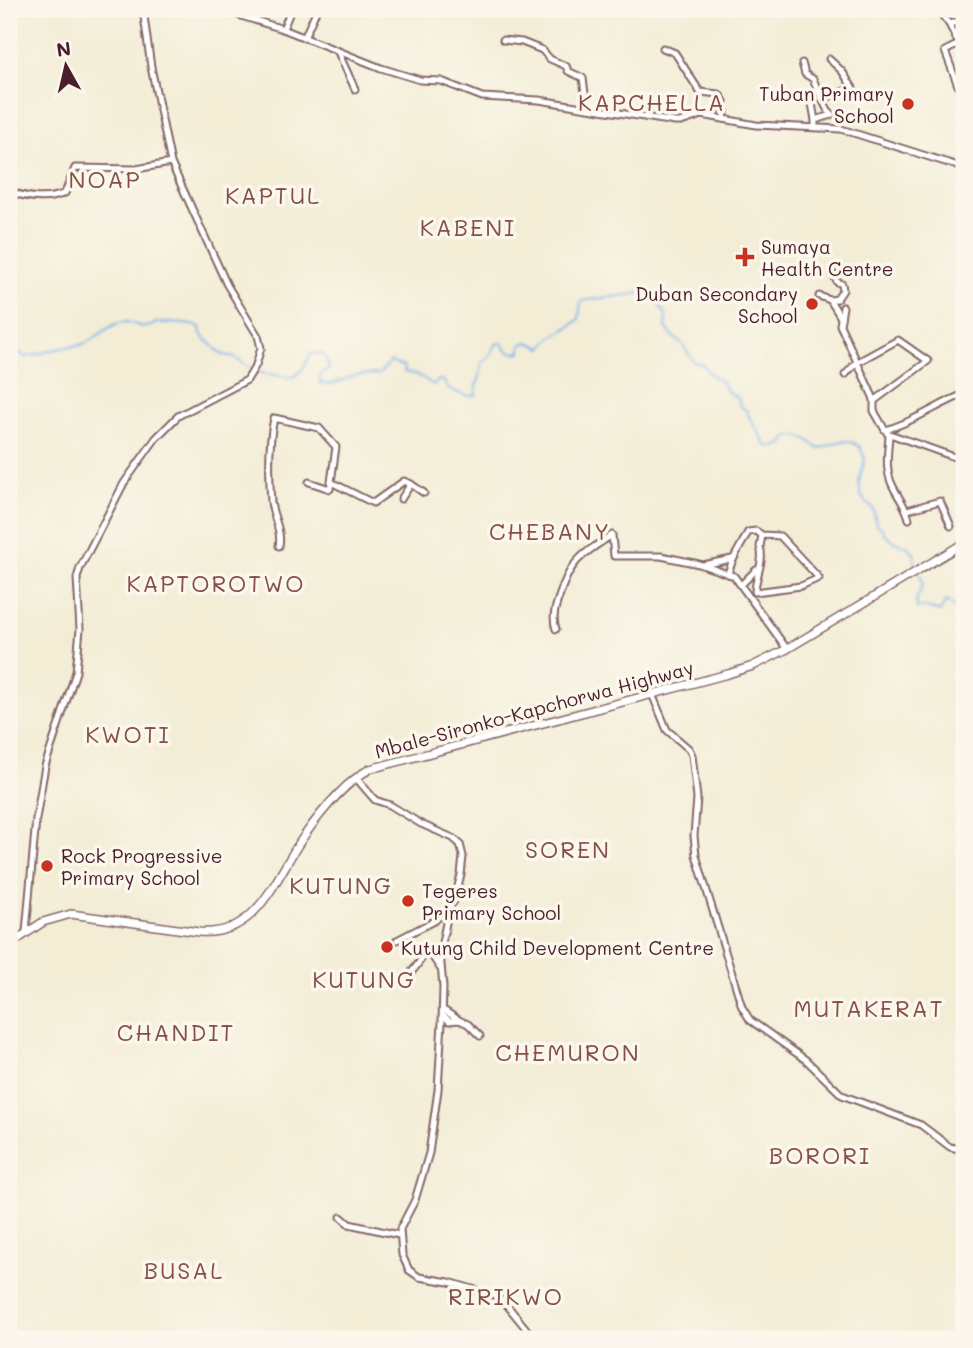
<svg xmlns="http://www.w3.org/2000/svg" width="973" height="1348" font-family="Mali,sans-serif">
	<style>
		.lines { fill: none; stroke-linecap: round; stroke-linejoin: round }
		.stream { stroke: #7ab2ea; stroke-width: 2 }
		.minor-casing { stroke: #856767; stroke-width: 9 }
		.major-casing { stroke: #856767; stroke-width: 10 }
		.minor { stroke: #fff; stroke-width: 5 }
		.major { stroke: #fff; stroke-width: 7 }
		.poi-dot { fill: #c8321e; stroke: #fbf7ec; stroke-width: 2.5 }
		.labels { text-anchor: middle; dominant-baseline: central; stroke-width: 7; stroke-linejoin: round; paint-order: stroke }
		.poi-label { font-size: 19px; fill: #4a1f2b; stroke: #fbf7ec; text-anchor: start }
		.street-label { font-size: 19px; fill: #4a1f2b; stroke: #fbf7ec }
		.quarter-label { font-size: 23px; letter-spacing: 2px; fill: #865047; stroke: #fbf7ec }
	</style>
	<rect width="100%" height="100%" fill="#fbf7ec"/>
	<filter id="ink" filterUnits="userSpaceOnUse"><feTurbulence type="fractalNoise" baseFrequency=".0143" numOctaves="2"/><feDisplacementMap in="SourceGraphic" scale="14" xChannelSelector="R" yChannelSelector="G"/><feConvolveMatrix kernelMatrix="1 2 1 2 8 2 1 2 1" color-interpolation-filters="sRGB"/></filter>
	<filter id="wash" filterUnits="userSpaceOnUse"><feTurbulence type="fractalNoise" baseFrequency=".00686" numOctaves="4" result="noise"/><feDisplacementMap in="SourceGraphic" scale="28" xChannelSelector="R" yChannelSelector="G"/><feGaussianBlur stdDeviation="1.57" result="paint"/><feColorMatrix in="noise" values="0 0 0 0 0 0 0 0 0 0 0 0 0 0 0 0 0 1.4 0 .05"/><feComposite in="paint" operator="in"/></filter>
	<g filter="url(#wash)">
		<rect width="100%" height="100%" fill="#f3edd6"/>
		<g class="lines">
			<g class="stream">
				<path d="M 9,351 L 18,351 L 25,357 C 40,355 53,349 67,347 C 73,346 78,346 83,344 C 98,339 110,322 126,322 C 133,322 140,328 147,327 C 151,326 154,324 157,323 C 166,322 192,324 200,327 L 201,334 L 221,354 L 235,358 L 257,372 L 292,378 L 301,371 L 311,354 L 321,353 L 326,359 L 329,369 L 320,375 L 320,383 C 335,387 341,379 355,376 C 362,374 371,375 379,374 L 390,362 L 404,367 L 404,372 L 418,375 L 434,385 L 439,380 L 443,380 L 448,389 L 467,396 L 476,395 C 476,383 482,375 482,363 L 488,358 L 497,343 L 502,343 C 507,352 512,354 521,352 L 521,345 L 528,342 L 543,348 C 550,333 568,331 579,319 L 581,301 L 642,293 L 652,294 L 666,315 L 666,327 L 672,336 L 682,344 L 694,362 L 703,365 L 710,374 L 721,381 L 728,392 L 738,398 L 740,406 L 747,411 C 751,425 761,432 765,445 L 774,447 L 783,444 L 787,437 C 801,433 809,440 819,449 C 834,444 845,435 860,447 L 865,459 L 859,481 L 861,495 L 866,503 L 873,508 L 876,524 L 883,529 L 884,534 L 889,536 L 889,539 L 908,547 L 915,554 L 914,562 L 916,567"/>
				<polyline points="919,572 923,583 916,601 917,608 924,607 940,612 946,601 953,606 958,614 964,616"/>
			</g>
		</g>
	</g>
	<g filter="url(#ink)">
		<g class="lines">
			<defs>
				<g id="minor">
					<polyline points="219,9 283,29 381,68 420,80 441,81 482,97 539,100 675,122 681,122 702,115 756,125 841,129 964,168"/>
					<polyline points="937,9 949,24"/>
					<polyline points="283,29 290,12 287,9"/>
					<polyline points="304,38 317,9"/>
					<polyline points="503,40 522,42 542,50 550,59 566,66 568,71 583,78 586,101 585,107"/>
					<polyline points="663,48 675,53 700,92 719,94 724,101 720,106 725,111 724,119"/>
					<polyline points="338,52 355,89"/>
					<polyline points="802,63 805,74 813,79 822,99"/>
					<polyline points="964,87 960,91 964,102"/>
					<polyline points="960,91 945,51 959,44 949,24 964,20"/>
					<polyline points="811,98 815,120"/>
					<polyline points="815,127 815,120 832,115 828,111 822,99 853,88 842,71 829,59"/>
					<path d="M 9,191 C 26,198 48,201 65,193 L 75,168 L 136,169 L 171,163"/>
					<polyline points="819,296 830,300 841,318"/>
					<polyline points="830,300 837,299 843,290 842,284 837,282 833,274"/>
					<path d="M 843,307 L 840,325 L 874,399 L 874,411 L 885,430 C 914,422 937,405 964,394"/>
					<polyline points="845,375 856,363 898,340 928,361 874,401"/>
					<polyline points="887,433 960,459"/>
					<path d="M 889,435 C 888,451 885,467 891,482 C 896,495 906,505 909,519"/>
					<polyline points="331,482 373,503 404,481 411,484 401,499"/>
					<polyline points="411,484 424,493"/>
					<polyline points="907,510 940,501 951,526"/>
					<path d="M 279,546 C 282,530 273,518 271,502 C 269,475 268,445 274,418 L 319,428 L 336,447 L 330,489 L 309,482"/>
					<polyline points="703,565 732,559"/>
					<path d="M 728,574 C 732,557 741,547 748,532 L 756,531 L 762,535 L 780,536 L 819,578 L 801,586 L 755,592 C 755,577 765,561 760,547 L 762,535"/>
					<polyline points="741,585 756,570"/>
					<path d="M 556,629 C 552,618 555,608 559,597 C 570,561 581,555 612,535 L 614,556 L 661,556 L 699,564 L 734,576 L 787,649"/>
					<polyline points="652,694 667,730 689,749 692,755 697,798 694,836 696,855 742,1007 750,1020 806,1060 842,1095 921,1125 950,1147 964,1150"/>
					<polyline points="356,778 375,800 390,805 421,824 453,838 460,844 463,856 461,875 454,901 449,908 440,953 443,987 442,1022 438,1090 429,1153 415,1200 400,1229 402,1255 409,1270 419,1277 449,1282 496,1296 506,1304 528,1331 532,1339"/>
					<polyline points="26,932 36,819 45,766 76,672 80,629 77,578 80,568 124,483 156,438 178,416 247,380 256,365 261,348 258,336 227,285 171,163 151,67 143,9"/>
					<polyline points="397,940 434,921 449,908"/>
					<polyline points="426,947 440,968"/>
					<path d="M 403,980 C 414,973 419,961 428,950"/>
					<polyline points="445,1011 459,1020"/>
					<polyline points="445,1017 449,1021 459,1020 468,1024 480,1036"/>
					<polyline points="341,1217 349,1224 399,1235"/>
				</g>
				<path id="major" d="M 9,945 L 43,922 L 71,914 L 199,932 C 258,937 274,879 302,839 C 318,816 345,782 370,769 L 728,674 L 753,666 L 787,649 L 964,543"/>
			</defs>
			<use href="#minor" class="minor-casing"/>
			<use href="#major" class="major-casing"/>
			<use href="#minor" class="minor"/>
			<use href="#major" class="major"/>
		</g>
	</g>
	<g class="poi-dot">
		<circle cx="908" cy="104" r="7"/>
		<path d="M741.5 246.5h7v7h7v7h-7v7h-7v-7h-7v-7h7z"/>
		<circle cx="812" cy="304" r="7"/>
		<circle cx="47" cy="866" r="7"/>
		<circle cx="408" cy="901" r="7"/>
		<circle cx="387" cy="947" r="7"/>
	</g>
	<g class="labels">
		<g class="poi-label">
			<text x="894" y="93" text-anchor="end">Tuban Primary<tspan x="894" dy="22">School</tspan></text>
			<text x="761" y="246">Sumaya<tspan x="761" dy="22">Health Centre</tspan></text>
			<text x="798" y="293" text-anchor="end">Duban Secondary<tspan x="798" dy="22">School</tspan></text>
			<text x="61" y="855">Rock Progressive<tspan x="61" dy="22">Primary School</tspan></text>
			<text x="422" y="890">Tegeres<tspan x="422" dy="22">Primary School</tspan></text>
			<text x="401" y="947">Kutung Child Development Centre</text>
		</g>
		<g class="street-label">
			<text transform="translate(534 709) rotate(-15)">Mbale-Sironko-Kapchorwa Highway</text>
		</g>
		<g class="quarter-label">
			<text x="652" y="102">KAPCHELLA</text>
			<text x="105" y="179">NOAP</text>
			<text x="273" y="195">KAPTUL</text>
			<text x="468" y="227">KABENI</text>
			<text x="550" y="531">CHEBANY</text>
			<text x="216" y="583">KAPTOROTWO</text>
			<text x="128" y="734">KWOTI</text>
			<text x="568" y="849">SOREN</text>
			<text x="341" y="885">KUTUNG</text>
			<text x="364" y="979">KUTUNG</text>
			<text x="869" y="1008">MUTAKERAT</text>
			<text x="176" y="1032">CHANDIT</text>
			<text x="568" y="1052">CHEMURON</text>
			<text x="820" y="1155">BORORI</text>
			<text x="184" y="1270">BUSAL</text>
			<text x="506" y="1296">RIRIKWO</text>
		</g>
	</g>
	<rect width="973" height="1348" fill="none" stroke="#fbf7ec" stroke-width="35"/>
	<g transform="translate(66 66) rotate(352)" stroke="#fbf7ec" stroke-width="5" paint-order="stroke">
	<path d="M0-5L12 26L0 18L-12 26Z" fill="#4a1f2b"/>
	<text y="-10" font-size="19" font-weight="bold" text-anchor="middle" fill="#4a1f2b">N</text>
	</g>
</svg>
